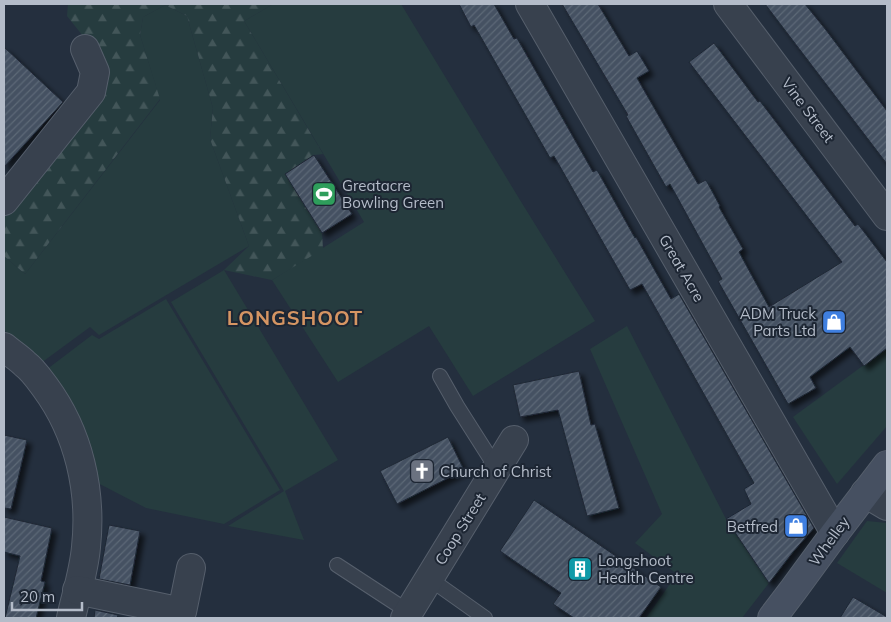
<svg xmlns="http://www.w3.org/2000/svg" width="891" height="622" font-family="Mulish,sans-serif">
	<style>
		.grass { fill: #263c3f }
		.forest { fill: url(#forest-firs) }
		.building { fill: url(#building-hatch); stroke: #1f2835; filter: url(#shadow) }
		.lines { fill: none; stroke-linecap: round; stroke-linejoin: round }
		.lane-casing { stroke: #565f6c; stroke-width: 16 }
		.street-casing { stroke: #565f6c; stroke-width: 30 }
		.secondary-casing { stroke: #565f6c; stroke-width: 30 }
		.lane { stroke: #38414e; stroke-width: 14 }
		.street { stroke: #38414e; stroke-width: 28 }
		.secondary { stroke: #465061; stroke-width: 28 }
		.labels { text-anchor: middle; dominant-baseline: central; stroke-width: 4; stroke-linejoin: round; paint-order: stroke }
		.street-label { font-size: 15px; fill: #b4bcc9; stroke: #1d2633 }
		.poi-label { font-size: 15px; fill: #b4bcc9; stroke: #1d2633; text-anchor: start }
		.district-label { font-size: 20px; font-weight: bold; letter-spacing: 1px; fill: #d59563; stroke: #1d2633 }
	</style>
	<defs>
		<pattern id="forest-firs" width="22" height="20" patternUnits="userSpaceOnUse" patternTransform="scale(1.25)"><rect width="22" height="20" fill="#263c3f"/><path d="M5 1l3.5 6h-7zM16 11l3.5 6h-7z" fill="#435659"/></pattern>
		<pattern id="building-hatch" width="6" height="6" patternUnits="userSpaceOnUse" patternTransform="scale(1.25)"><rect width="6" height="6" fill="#455162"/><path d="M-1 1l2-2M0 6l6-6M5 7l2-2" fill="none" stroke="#5d6877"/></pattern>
		<filter id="shadow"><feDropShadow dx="4.5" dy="4.5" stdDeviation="2.5" flood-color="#0009"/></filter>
	</defs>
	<rect width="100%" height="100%" fill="#242f3e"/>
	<g class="grass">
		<polygon points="273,4 401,4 520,200 595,321 473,396 429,326 338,382 272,280 364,222 244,21"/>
		<polygon points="165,5 187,16 213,108 210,139 249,246 99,335 90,327 41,363 4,330 4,256 25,274 160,100 140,35 143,17"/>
		<polygon points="224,270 338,460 285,491 304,540 228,526 284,491 171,302"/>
		<polygon points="166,299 280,490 224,524 146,508 90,479 42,373 92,335 99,339"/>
		<polygon points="627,326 726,519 769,583 742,618 646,618 677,574 635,543 662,514 590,349"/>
		<polygon points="887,348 887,426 837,484 793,417"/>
		<polygon points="867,521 887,523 887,593 837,563"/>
	</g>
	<polygon class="forest" points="68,4 273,4 244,21 323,154 314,155 285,174 322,233 323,249 272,280 224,270 249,246 210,139 213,108 187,16 165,5 143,17 140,35 160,99 25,274 4,256 4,218 106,93 103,66 87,41 67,16"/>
	<g class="building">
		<polygon points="459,4 494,4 514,39 517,38 593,172 597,170 635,238 636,237 671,299 679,294 814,528 793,552 769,583 726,519 751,504 744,489 754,483 642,284 630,290 554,156 550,158 474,25 471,27"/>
		<polygon points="562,4 598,4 629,56 637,51 649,71 637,78 698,184 706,180 720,206 719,207 743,249 739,252 769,307 842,262 689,62 714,43 758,102 760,101 855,226 858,224 887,262 887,348 864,366 850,347 810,377 816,388 788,404 718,281 722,279 670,184 666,187 626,116 628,115"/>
		<polygon points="765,4 805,4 826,30 887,111 887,164"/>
		<polygon points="4,47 63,102 4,167"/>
		<polygon points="314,155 352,214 322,233 285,174"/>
		<polygon points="579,371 591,425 595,424 619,508 587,516 558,410 520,417 513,385"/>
		<polygon points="4,435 27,440 11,509 4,508"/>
		<polygon points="448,437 464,470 397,504 380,471"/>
		<polygon points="534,500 661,587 639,618 574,618 553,604 561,593 500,551"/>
		<polygon points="4,517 52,528 41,581 45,582 36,618 5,618 20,556 4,552"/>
		<polygon points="109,525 140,531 130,585 99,579"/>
		<polygon points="853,597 887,617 887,618 840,618"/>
		<polygon points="95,610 118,615 117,618 94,618"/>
	</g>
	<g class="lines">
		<defs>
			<g id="lane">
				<polyline points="440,376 457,406 497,469"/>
				<polyline points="337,565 409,612"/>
				<polyline points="430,579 485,618"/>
			</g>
			<g id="street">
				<polyline points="530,4 835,533"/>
				<polyline points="728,4 887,216"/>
				<polyline points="4,201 91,92 95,72 85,49"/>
				<path d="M 4,347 C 11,353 19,358 25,364 C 33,370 39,379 45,387 C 79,433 92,491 86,547 C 84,571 76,595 71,618"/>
				<polyline points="865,493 887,506"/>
				<polyline points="77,590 182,612 191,568"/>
				<polyline points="405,618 514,440"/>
			</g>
			<polyline id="secondary" points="772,618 794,589 835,533 887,465"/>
		</defs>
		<use href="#lane" class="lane-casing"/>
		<use href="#street" class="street-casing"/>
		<use href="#secondary" class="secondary-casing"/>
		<use href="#lane" class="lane"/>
		<use href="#street" class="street"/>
		<use href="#secondary" class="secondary"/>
	</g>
	<defs>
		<symbol id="stadium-square" viewBox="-11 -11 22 22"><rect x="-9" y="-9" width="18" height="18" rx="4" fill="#2e9e5b" stroke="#1d2633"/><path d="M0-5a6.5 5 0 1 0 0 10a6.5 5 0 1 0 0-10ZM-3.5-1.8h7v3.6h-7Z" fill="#fff"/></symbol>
		<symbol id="shop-square" viewBox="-11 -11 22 22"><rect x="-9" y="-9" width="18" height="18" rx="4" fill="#3f7fe0" stroke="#1d2633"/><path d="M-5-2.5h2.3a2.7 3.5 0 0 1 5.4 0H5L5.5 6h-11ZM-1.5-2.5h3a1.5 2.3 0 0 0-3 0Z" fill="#fff"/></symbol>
		<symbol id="church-square" viewBox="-11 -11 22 22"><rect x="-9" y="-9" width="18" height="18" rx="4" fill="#6b7280" stroke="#1d2633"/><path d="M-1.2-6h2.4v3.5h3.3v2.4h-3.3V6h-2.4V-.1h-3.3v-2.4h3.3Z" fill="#fff"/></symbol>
		<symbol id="building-square" viewBox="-11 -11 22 22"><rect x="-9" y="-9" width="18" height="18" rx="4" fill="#0f9aa8" stroke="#1d2633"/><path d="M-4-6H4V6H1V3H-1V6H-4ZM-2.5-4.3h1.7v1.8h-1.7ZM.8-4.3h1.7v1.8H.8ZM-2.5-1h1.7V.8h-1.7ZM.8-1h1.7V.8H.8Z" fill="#fff"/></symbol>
	</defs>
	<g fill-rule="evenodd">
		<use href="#stadium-square" x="310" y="180" width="28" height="28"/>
		<use href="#shop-square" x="820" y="308" width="28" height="28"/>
		<use href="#church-square" x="408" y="457" width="28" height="28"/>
		<use href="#shop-square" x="782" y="512" width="28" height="28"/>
		<use href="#building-square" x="566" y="555" width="28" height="28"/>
	</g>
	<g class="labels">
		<g class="street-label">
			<text transform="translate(808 110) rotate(53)">Vine Street</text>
			<text transform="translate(682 268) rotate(60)">Great Acre</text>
			<text transform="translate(460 529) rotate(-58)">Coop Street</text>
			<text transform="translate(829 541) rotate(-54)">Whelley</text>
		</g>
		<g class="poi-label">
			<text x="342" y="185">Greatacre<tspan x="342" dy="17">Bowling Green</tspan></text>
			<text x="816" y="313" text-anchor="end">ADM Truck<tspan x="816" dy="17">Parts Ltd</tspan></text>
			<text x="440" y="471">Church of Christ</text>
			<text x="778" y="526" text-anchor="end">Betfred</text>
			<text x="598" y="560">Longshoot<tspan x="598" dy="17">Health Centre</tspan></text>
		</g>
		<g class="district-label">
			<text x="295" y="317">LONGSHOOT</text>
		</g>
	</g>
	<rect width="891" height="622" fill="none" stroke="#b4bcc9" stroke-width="10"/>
	<path d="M12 602v8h70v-8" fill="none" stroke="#b4bcc9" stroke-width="2.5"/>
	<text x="20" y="602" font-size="15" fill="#b4bcc9" stroke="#1d2633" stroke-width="4" paint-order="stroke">20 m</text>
</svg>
